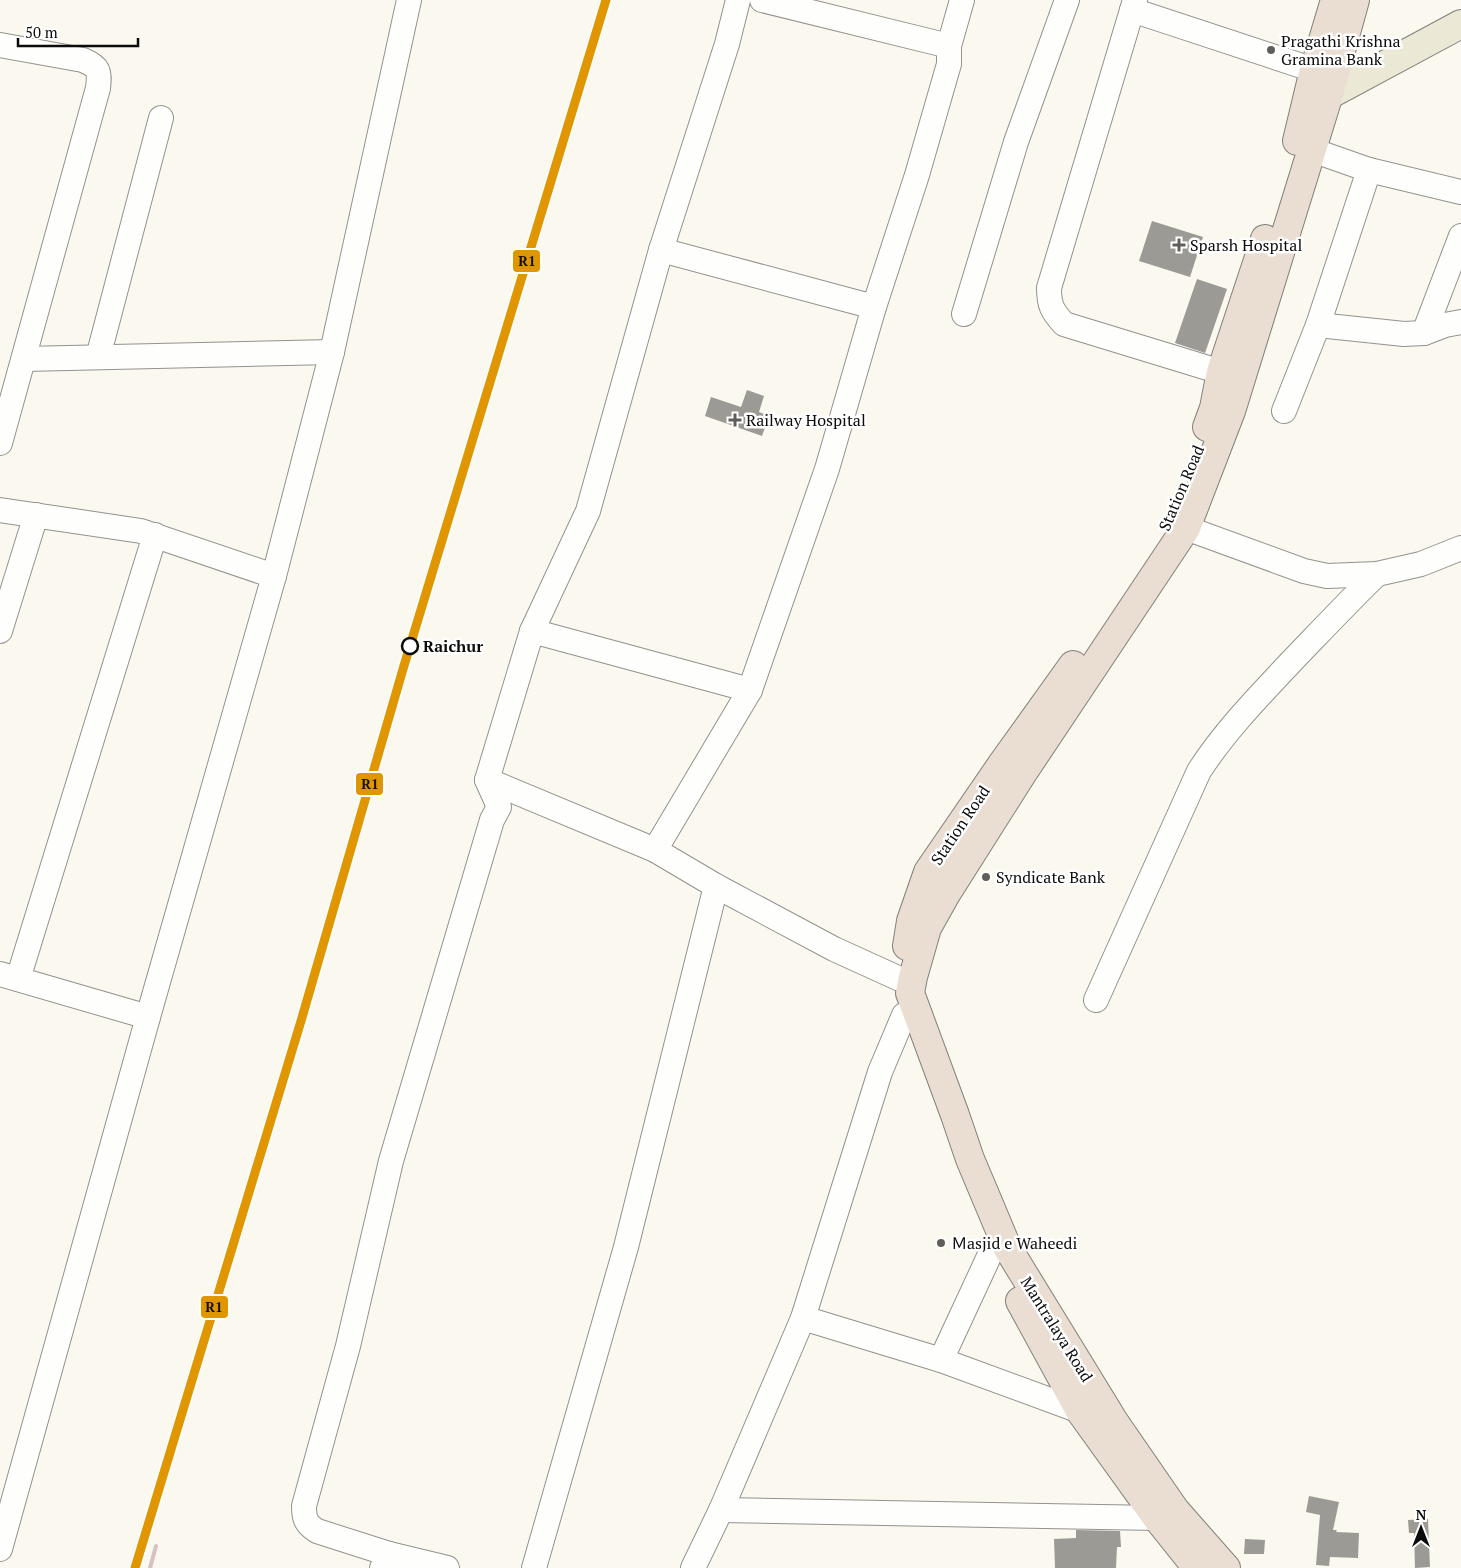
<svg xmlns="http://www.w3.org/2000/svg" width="1461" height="1568" font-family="'PT Serif','Noto Sans SC',serif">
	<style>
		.building { fill: #9c9a95 }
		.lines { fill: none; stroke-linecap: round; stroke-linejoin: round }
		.minor-casing { stroke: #93928e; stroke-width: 26 }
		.major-casing { stroke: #807f7b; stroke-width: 30 }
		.highway-casing { stroke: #807f7b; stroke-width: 30 }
		.minor { stroke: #fefefd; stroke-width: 24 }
		.major { stroke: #ece8d6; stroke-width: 28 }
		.highway { stroke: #eaded3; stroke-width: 28 }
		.rail { stroke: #d8c2c1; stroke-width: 4 }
		.rail-1-casing { stroke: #fff; stroke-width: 12 }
		.rail-1 { stroke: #df9601; stroke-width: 9 }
		.poi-dot { fill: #5f5e5b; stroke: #fff; stroke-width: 2 }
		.stop-dot { fill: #fff; stroke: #0b0b0b; stroke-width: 2.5 }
		.labels { text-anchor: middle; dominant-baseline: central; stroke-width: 5; stroke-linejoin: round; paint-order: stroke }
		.poi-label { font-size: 16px; fill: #0b0b0b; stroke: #fff; text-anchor: start }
		.street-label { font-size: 16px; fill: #0b0b0b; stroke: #fff }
		.stop-label { font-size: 16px; font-weight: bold; fill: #0b0b0b; stroke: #fff; text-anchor: start }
		.line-badge { stroke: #fff; stroke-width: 2 }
		.pale-badge-label { font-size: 14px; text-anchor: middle; font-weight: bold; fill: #111 }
	</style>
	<rect width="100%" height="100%" fill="#faf8ef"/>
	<g class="building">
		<polygon points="1152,221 1203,237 1190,277 1139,261"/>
		<polygon points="1197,279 1227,289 1205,353 1175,343"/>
		<polygon points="747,390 764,396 759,412 769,416 762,436 705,416 711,397 741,407"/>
		<polygon points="1309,1496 1339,1502 1333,1530 1337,1530 1336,1532 1359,1533 1358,1558 1330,1557 1329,1566 1316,1565 1320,1515 1306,1512"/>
		<polygon points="1428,1519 1430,1567 1415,1568 1414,1533 1409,1533 1408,1520"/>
		<polygon points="1076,1530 1120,1531 1121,1547 1117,1547 1116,1568 1055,1568 1054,1539 1076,1538"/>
		<polygon points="1245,1539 1265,1540 1264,1554 1244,1554"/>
	</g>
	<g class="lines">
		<defs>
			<g id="minor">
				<polyline points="738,0 727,44 661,250 588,511 532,631 487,780 655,850 716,886 834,949 900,979 913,977"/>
				<polyline points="762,0 949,46"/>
				<path d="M 1135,0 L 1049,288 C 1049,305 1052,311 1064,324 L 1221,372"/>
				<polyline points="1132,10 1314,70"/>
				<path d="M 0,45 L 83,60 C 99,67 100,71 98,88 L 0,443"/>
				<polyline points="1369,170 1461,192"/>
				<polyline points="661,250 874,307"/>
				<polyline points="964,314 1016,142 1067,0"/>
				<polyline points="1318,325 1404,334 1424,333 1445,325 1461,322"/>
				<polyline points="1424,333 1461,236"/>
				<polyline points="98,357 161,118"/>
				<polyline points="24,359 332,352"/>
				<polyline points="1284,411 1318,325 1369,170 1312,150"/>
				<polyline points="0,510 141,531 274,576"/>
				<polyline points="1186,528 1304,571 1327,576 1377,574 1421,564 1461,548"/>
				<polyline points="0,631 36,515"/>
				<polyline points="532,631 750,690"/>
				<polyline points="655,850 750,690 827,469 874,307 917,175 949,64 949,46 962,0"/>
				<polyline points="0,974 148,1017"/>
				<polyline points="18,979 155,535"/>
				<path d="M 1096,1000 L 1199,771 C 1225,731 1258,697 1291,662 C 1319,633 1347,603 1377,574"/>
				<polyline points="803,1318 941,1360 1080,1411"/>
				<polyline points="941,1360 992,1250"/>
				<polyline points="721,1510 1157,1518"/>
				<polyline points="0,1549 148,1017 274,576 332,352 409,0"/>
				<path d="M 389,1554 L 317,1531 C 306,1524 304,1519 304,1506 L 348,1346 L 391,1161 L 492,820 L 499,807 L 487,780"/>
				<polyline points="382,1568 389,1554 447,1568"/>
				<polyline points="534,1568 626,1247 716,886"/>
				<polyline points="693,1568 721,1510 803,1318 880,1072 904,1015"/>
			</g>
			<polyline id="major" points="1314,103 1461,24"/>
			<g id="highway">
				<polyline points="1297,141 1314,70 1335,0"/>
				<polyline points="1207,427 1214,408 1221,372 1265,239"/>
				<polyline points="907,946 911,921 928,872 1002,764 1073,665"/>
				<polyline points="1020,1301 1080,1411 1157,1518 1197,1568"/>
				<polyline points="1226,1568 1175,1510 1115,1423 1007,1247 970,1159 955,1115 910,993 913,977 927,928 946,894 1022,774 1186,528 1231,411 1329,94 1355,0"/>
			</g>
		</defs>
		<use href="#minor" class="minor-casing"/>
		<use href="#major" class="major-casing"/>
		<use href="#highway" class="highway-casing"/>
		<use href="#minor" class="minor"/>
		<use href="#major" class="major"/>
		<use href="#highway" class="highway"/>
		<g class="rail">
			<polyline points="135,1568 301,1021 403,669 606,0"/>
			<polyline points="150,1568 156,1546"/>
		</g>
		<defs>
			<polyline id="rail-1" points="135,1568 301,1021 403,669 606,0"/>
		</defs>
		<use href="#rail-1" class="rail-1-casing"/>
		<use href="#rail-1" class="rail-1"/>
	</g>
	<g class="poi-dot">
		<circle cx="1271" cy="50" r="5"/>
		<path d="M1176.5 237.5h5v5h5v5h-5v5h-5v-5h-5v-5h5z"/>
		<path d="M732.5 412.5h5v5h5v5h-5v5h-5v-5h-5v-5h5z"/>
		<circle cx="986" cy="877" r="5"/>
		<circle cx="941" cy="1243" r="5"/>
	</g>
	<circle class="stop-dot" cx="410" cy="646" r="8"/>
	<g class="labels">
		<g class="poi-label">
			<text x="1281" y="41">Pragathi Krishna<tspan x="1281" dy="18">Gramina Bank</tspan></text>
			<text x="1190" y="245">Sparsh Hospital</text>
			<text x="746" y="420">Railway Hospital</text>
			<text x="996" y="877">Syndicate Bank</text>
			<text x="951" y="1243">Ｍasjid e Waheedi</text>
		</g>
		<g class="street-label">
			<text transform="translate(1181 488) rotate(-67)">Station Road</text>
			<text transform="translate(960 825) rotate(-56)">Station Road</text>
			<text transform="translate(1057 1329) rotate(58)">Mantralaya Road</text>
		</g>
		<g class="stop-label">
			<text x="423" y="646">Raichur</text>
		</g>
	</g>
	<g class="line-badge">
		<rect x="512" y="249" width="29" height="24" rx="5" fill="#df9601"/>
		<rect x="355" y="772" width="29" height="24" rx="5" fill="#df9601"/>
		<rect x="200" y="1295" width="29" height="24" rx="5" fill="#df9601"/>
	</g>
	<g class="pale-badge-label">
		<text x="527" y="266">R1</text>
		<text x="370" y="789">R1</text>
		<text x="214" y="1312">R1</text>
	</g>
	<g transform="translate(1421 1528)" stroke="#ffffff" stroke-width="4" paint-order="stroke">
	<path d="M0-4L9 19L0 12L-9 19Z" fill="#0b0b0b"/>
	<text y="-8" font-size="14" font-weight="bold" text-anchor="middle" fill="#0b0b0b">N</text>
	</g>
	<path d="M18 38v8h120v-8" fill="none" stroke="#0b0b0b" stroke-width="2.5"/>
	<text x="25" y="38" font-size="15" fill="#0b0b0b" stroke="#ffffff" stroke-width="4" paint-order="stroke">50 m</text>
</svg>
